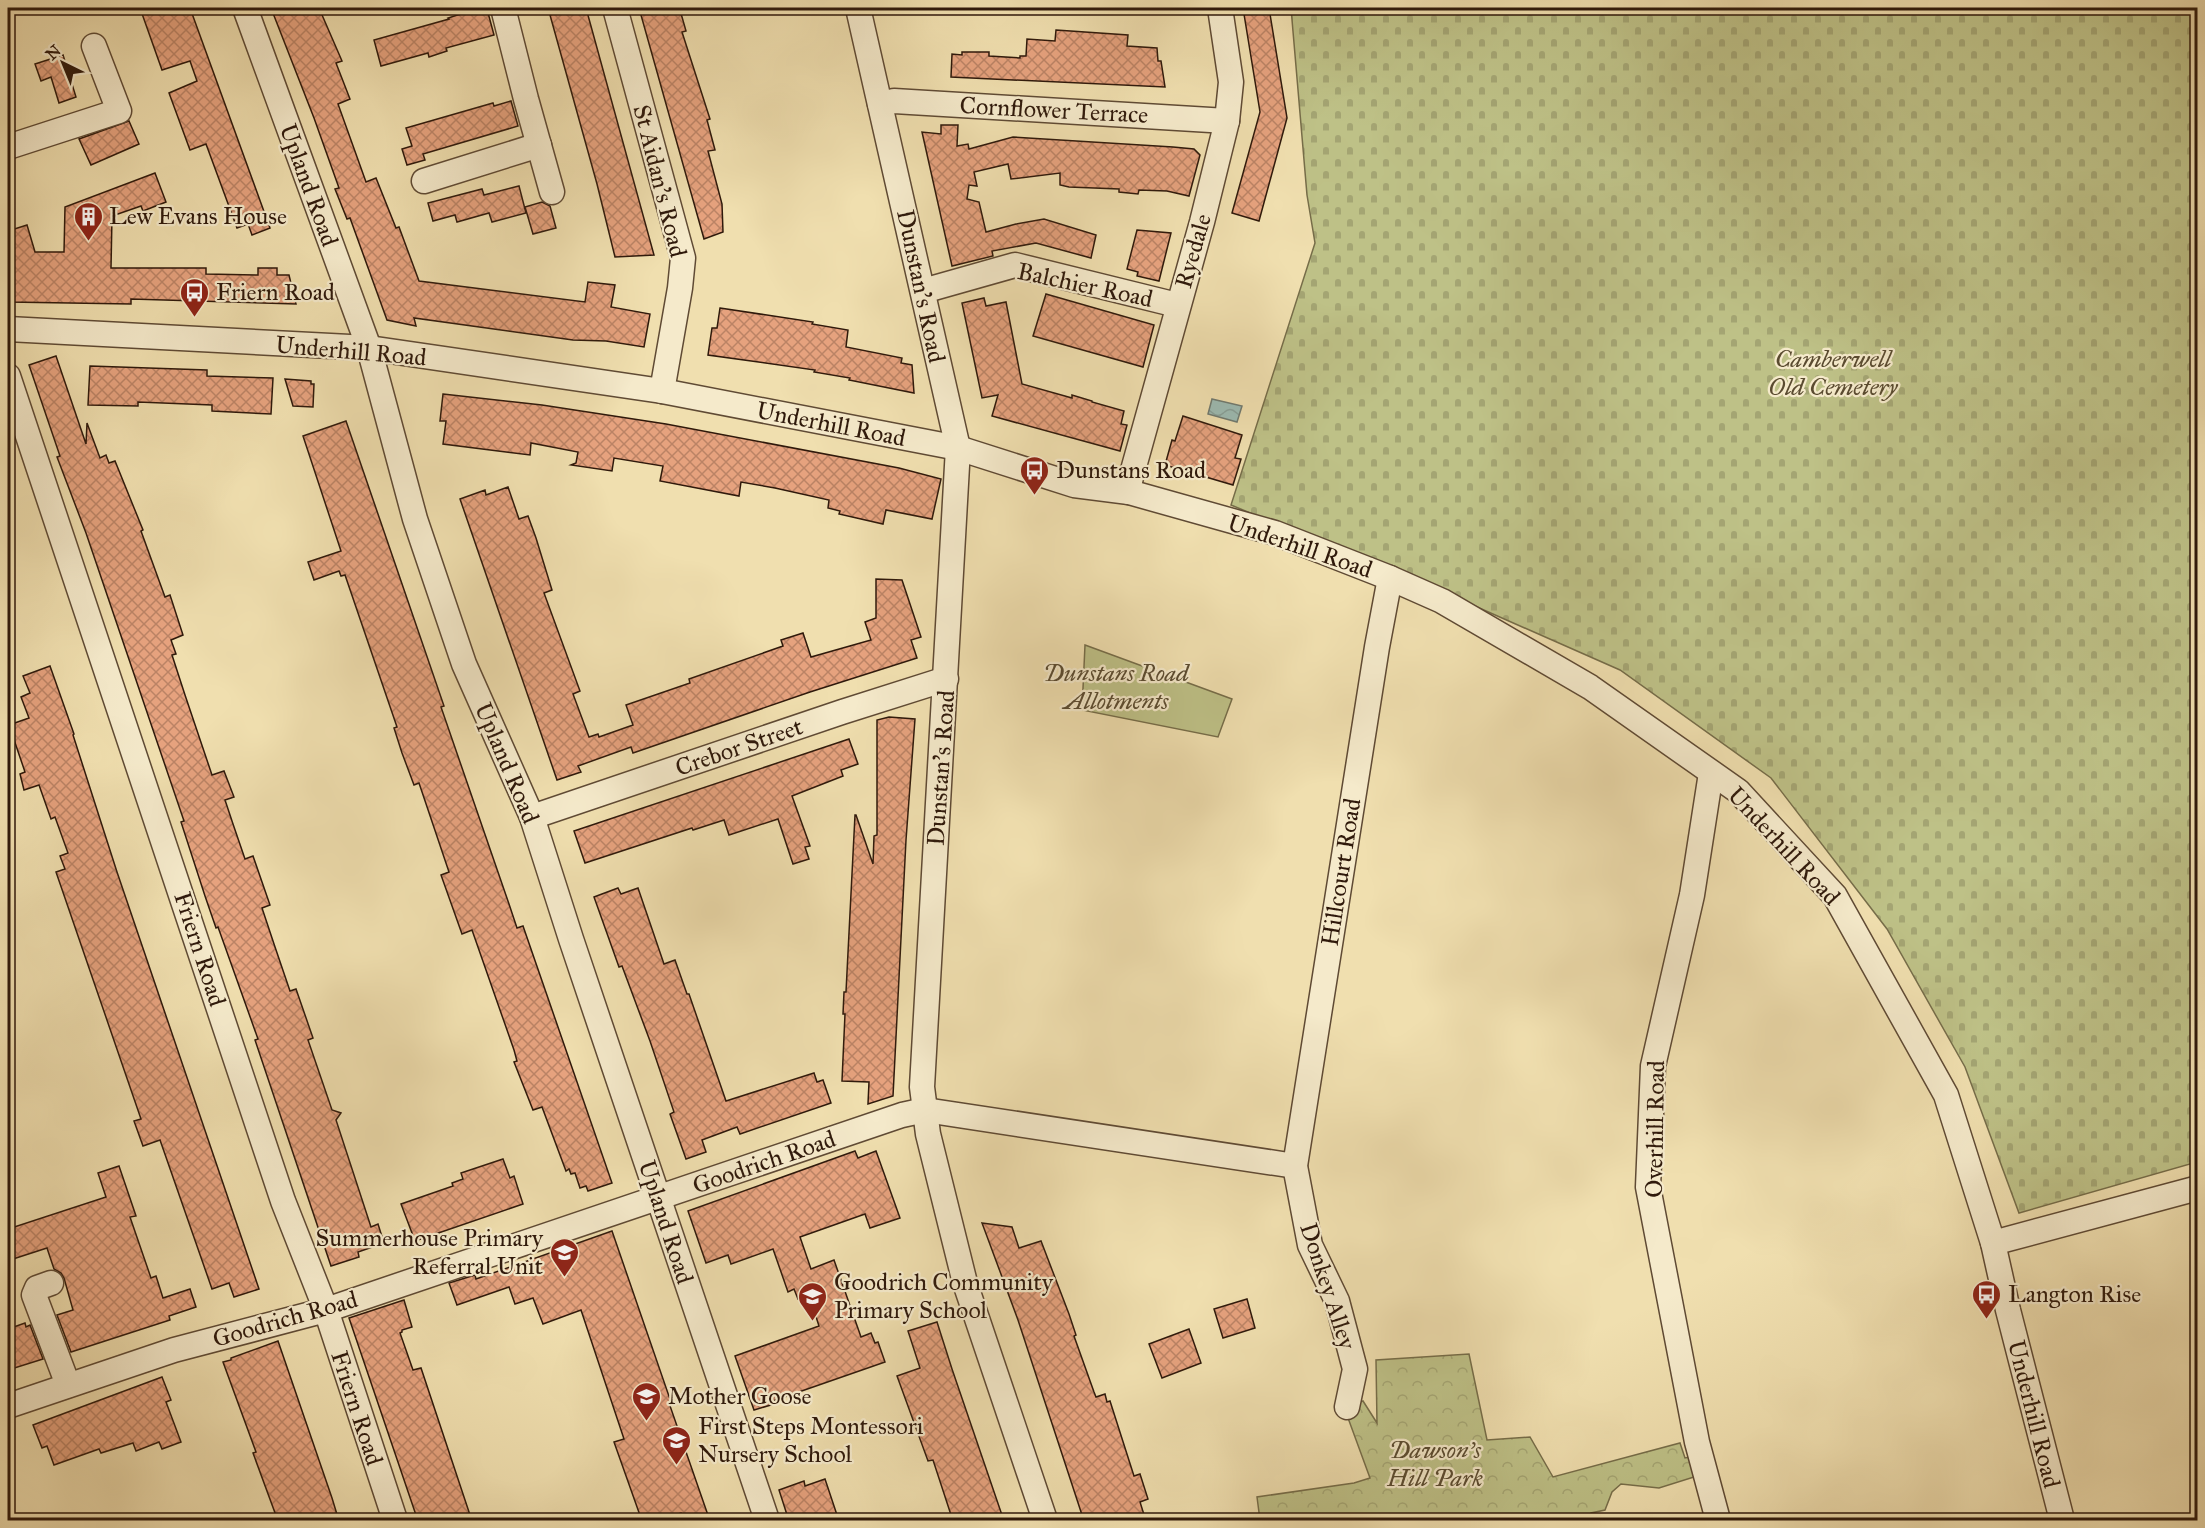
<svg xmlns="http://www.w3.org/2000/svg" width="2205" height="1528" font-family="'IM FELL Great Primer',serif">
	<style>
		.forest { fill: url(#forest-crowns); stroke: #766d49; stroke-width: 1.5 }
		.cemetery { fill: url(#cemetery-stones); stroke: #766d49; stroke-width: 1.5 }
		.garden { fill: #bec187; stroke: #766d49; stroke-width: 1.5 }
		.water { fill: url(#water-waves); stroke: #707a70; stroke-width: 1.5 }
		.building { fill: url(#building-cross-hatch); stroke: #2f190b; stroke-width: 1.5 }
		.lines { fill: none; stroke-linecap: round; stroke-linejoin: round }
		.minor-casing { stroke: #5f4a34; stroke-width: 27 }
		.minor { stroke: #f5eacb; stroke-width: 24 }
		.labels { text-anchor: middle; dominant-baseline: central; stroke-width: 4.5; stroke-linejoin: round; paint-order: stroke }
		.street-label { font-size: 24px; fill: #2f190b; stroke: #f5eacb }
		.poi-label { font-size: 24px; fill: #2f190b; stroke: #f5eacb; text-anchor: start }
		.park-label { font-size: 24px; font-style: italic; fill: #5a4b30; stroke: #f5eacb }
	</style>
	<defs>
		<pattern id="forest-crowns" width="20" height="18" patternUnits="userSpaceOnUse" patternTransform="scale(1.5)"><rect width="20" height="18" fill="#bec187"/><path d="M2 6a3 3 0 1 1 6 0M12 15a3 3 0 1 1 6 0" fill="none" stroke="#a4a573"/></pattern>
		<pattern id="cemetery-stones" width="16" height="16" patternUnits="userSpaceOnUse" patternTransform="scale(1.5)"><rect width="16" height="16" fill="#bec187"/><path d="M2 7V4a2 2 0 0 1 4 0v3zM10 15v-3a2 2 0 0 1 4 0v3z" fill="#a4a573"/></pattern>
		<pattern id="water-waves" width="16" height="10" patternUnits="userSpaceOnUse" patternTransform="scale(1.5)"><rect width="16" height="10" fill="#9cbbb3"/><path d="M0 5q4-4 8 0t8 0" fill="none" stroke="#87a099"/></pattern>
		<pattern id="building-cross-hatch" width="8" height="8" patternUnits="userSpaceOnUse" patternTransform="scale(1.5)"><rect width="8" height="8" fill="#e6a27e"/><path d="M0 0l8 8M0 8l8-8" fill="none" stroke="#bb8365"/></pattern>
	</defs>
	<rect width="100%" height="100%" fill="#f0dfaf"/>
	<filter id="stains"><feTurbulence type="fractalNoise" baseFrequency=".00333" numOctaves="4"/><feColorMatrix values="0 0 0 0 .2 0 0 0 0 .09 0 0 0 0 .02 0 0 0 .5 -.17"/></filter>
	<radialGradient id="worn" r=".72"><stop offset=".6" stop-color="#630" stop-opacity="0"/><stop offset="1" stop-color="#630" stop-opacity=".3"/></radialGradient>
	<polygon class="forest" points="1469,1354 1487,1440 1530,1437 1553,1477 1680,1443 1685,1458 1690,1457 1694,1477 1659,1488 1621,1484 1612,1492 1605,1510 1591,1513 1589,1520 1260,1520 1257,1497 1354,1483 1370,1478 1344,1407 1363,1401 1377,1423 1376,1360"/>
	<polygon class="cemetery" points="1291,8 2197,8 2197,1162 2019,1213 1965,1067 1887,929 1771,778 1620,670 1468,603 1231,505 1315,243 1307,195"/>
	<polygon class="garden" points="1085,645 1232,699 1218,737 1082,710"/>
	<polygon class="water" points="1212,399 1242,406 1237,422 1208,414"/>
	<g class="building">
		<polygon points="140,8 190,8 270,228 252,235 248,224 237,228 206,144 190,150 169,93 197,81 190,61 162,70"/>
		<polygon points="271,8 319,8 342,61 336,63 350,99 338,104 366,182 376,178 396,228 399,227 419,281 585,302 588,282 615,285 611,307 650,314 644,347 606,341 573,340 414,318 416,326 387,320 350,218 347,219 335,189 339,188 314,118"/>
		<polygon points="563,8 586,8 654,255 615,257 597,184 550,15 564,11"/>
		<polygon points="639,8 665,8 667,14 680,10 686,31 682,32 710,119 707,120 715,150 708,151 722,204 723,232 704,239"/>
		<polygon points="1243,8 1269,8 1287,118 1259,221 1232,213 1260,112"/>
		<polygon points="487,9 494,35 446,48 447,51 429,57 428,53 381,66 374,40 449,19 448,18 467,12 468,14"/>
		<polygon points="1056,30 1128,35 1127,46 1157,48 1158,61 1161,61 1165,87 951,77 952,54 962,55 962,52 989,52 989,56 1020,58 1020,56 1026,56 1027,39 1055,41"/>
		<polygon points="63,55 76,97 59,103 51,77 41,81 35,64"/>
		<polygon points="511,101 518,126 423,154 425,160 407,165 402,149 412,146 406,128 493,103 494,106"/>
		<polygon points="129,121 139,144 91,165 79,139"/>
		<polygon points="941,125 958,125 957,146 968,144 969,149 1013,137 1173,147 1194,149 1200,155 1189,196 1167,191 1139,190 1138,194 1119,192 1119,189 1069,187 1060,185 1060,173 1011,179 1008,164 974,172 977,186 969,185 967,199 979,202 986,232 1016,224 1044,219 1096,235 1091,258 1036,243 992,251 993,256 952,266 922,132 941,134"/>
		<polygon points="155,173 166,202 143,211 141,206 112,216 111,268 206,268 206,274 258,275 258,268 277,268 277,275 289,275 296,304 131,299 131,304 8,302 8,231 27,225 35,252 64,252 65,207"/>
		<polygon points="519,186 526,213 492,222 489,213 457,222 455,215 433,221 428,203 482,189 484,195"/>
		<polygon points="542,202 550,206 556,228 533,234 525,207"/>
		<polygon points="1137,230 1171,233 1159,281 1137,276 1138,272 1127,269"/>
		<polygon points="1046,294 1154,325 1143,367 1033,336"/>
		<polygon points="984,298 986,306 1006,302 1022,384 1072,398 1072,395 1092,401 1092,402 1124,411 1121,424 1127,425 1120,451 992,416 998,395 982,398 962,303"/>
		<polygon points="720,308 813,322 812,324 848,330 846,347 902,358 901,363 912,365 914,393 849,380 850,378 814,372 815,370 708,355 712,328 717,328"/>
		<polygon points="56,356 86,444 87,423 100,458 106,455 109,463 115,461 143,530 141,531 165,597 170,595 183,635 171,640 176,654 172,655 185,695 212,775 224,771 234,797 225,800 233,824 245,859 253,856 270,905 262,908 274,944 290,991 296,989 313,1038 308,1040 332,1110 341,1113 336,1120 371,1227 378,1224 384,1243 358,1252 359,1257 331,1266 255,1040 258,1039 218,927 216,928 205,896 181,822 184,821 86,533 57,457 60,456 29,365"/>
		<polygon points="90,366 207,370 207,376 273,378 271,414 212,411 212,405 138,402 138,406 88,405"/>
		<polygon points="285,379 311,381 311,384 314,384 313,407 293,406"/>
		<polygon points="443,394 542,405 666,424 899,468 941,479 932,519 886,510 883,524 839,514 840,511 828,508 829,500 775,488 741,482 739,496 660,481 663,466 614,458 612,471 571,465 576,463 578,452 531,443 530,455 443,444 446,421 440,421"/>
		<polygon points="1183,416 1242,435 1235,458 1241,459 1233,485 1165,465 1172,440 1175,441"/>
		<polygon points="346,421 444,706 441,707 509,904 517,928 523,926 612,1183 588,1191 586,1186 580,1188 575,1173 571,1174 569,1169 566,1171 542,1107 533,1110 514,1062 517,1061 514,1050 472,930 462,934 441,875 449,872 419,783 414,785 402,753 394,728 397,727 345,575 341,576 339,571 314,580 308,562 341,551 303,436"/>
		<polygon points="508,487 519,519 528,516 536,538 552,590 544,593 580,691 573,694 589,737 598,734 599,737 633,725 626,705 690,683 689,679 783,646 781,640 803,633 811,657 871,640 865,622 876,618 876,579 902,580 921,637 911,640 917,658 810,692 633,753 631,747 578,766 581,772 557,780 460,499 485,490 486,495"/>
		<polygon points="50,666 74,734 73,735 117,872 259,1289 234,1297 229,1283 212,1289 160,1140 143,1146 134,1121 141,1119 56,872 65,869 60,856 68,853 55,817 51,819 39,785 24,790 20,774 25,772 9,725 29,718 21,697 30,693 23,676"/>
		<polygon points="889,717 915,719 906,840 893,1096 868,1104 869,1082 842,1081 845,1014 843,1014 844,992 846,992 855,815 856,815 873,864 874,836 877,835 877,720"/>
		<polygon points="849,739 858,764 841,770 843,776 792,796 810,846 805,847 809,859 793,864 778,819 729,835 724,820 693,830 692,828 585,863 574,831"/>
		<polygon points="618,888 621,894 638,888 664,964 675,960 687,994 689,994 726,1101 814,1073 817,1082 823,1080 831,1103 740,1134 737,1127 702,1140 706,1152 686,1159 670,1114 674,1112 650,1041 622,966 619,967 594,897"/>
		<polygon points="855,1151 858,1158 876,1151 900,1218 870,1228 865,1214 800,1237 811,1269 834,1260 861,1337 871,1333 875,1343 878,1342 885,1362 770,1402 771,1405 754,1410 735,1356 819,1326 809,1295 798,1299 794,1289 788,1292 773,1249 731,1264 728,1255 706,1263 688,1211"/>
		<polygon points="503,1159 510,1178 514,1176 523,1204 415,1241 401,1204 453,1186 452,1183 463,1179 461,1173"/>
		<polygon points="119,1166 136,1216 130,1217 151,1278 156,1276 163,1298 190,1289 196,1307 169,1316 170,1320 71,1352 57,1315 73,1310 64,1278 61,1273 54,1269 47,1248 13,1259 8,1243 8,1229 106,1197 98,1173"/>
		<polygon points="982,1223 1012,1227 1019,1248 1041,1241 1069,1314 1076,1335 1074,1336 1094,1392 1096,1397 1105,1394 1107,1402 1110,1401 1134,1476 1140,1474 1148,1499 1140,1502 1146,1521 1084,1521 1018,1320"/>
		<polygon points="612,1231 671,1402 669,1403 710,1521 684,1521 681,1513 659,1521 642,1521 614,1442 624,1439 581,1310 543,1324 533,1298 515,1304 509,1287 457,1305 449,1283 475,1275 476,1279"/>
		<polygon points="1247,1299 1255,1328 1223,1338 1214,1309"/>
		<polygon points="404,1300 412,1327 402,1330 402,1332 400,1333 413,1370 421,1368 472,1521 418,1521 349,1318"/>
		<polygon points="937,1322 952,1369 1004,1521 953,1521 933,1460 928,1461 897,1376 920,1368 908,1331"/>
		<polygon points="25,1323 26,1327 30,1325 43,1359 8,1370 8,1329"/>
		<polygon points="1189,1329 1201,1363 1162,1378 1149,1344"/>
		<polygon points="278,1341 332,1498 339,1521 278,1521 253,1453 256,1452 223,1362 231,1360 231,1358"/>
		<polygon points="162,1377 171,1400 166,1402 181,1442 162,1449 159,1442 136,1451 133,1443 101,1453 99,1449 54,1465 47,1446 42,1448 33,1425"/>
		<polygon points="825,1479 839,1521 789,1521 779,1490 804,1481 805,1486"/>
	</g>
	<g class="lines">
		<defs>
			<g id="minor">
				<polyline points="245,8 369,348 415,519 464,664 532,817 571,939 767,1520"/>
				<polyline points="503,8 526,99 552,192"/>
				<polyline points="615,8 683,258 680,288 662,391"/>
				<polyline points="858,8 958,448 922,1087 928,1134 965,1283 1045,1520"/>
				<polyline points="880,104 894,101 1227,121"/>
				<polyline points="8,147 119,111 94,46"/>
				<polyline points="424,181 539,145"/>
				<polyline points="923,291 1015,265 1177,305"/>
				<polyline points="8,329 369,348 662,391 958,448 1074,485 1129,492 1275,533 1390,578 1442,601 1590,687 1738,791 1835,896 1946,1095 1993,1243 2008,1310 2062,1520"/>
				<polyline points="8,376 283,1201 326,1310 395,1520"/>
				<polyline points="1129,492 1130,481 1202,222 1227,121 1231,82 1220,8"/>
				<polyline points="1711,773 1692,895 1653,1066 1648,1187 1697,1442 1718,1520"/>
				<polyline points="532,817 842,712 946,679"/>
				<polyline points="1993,1243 2198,1188"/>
				<polyline points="51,1283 37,1288 34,1295 68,1385"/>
				<polyline points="8,1406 174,1350 326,1310 902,1115 925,1110 1295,1166"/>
				<polyline points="1347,1407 1355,1369 1337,1301 1310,1245 1295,1166 1377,647 1390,578"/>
			</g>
		</defs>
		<use href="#minor" class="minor-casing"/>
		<use href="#minor" class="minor"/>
	</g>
	<defs>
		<symbol id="building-pin" viewBox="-11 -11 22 30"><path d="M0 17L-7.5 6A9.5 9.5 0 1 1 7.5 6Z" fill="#8f2418" stroke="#f5eacb"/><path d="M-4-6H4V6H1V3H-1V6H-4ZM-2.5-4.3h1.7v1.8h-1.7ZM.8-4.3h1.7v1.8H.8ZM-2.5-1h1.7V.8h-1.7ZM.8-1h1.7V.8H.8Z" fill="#fff"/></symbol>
		<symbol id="bus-pin" viewBox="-11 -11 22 30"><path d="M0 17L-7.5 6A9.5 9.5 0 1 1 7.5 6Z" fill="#8f2418" stroke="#f5eacb"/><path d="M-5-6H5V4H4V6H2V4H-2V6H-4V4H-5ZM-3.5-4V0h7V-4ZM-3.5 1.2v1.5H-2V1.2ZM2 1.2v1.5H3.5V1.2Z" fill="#fff"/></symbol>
		<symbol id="school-pin" viewBox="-11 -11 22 30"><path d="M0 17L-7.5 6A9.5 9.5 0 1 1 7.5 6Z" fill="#8f2418" stroke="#f5eacb"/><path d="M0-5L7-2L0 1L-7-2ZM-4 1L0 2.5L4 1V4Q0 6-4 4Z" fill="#fff"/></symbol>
	</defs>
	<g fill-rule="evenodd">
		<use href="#building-pin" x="72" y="200" width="33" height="45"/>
		<use href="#bus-pin" x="178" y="276" width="33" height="45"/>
		<use href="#bus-pin" x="1018" y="454" width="33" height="45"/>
		<use href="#school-pin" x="548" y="1236" width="33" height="45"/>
		<use href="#bus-pin" x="1970" y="1278" width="33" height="45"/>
		<use href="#school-pin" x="796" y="1280" width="33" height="45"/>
		<use href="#school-pin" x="630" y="1380" width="33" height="45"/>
		<use href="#school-pin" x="660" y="1424" width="33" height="45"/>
	</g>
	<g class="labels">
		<g class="street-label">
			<text transform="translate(1054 110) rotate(3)">Cornflower Terrace</text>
			<text transform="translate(660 181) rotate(76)">St Aidan's Road</text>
			<text transform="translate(309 185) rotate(70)">Upland Road</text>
			<text transform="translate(1193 251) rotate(-74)">Ryedale</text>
			<text transform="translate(1085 285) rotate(12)">Balchier Road</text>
			<text transform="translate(921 286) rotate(78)">Dunstan's Road</text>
			<text transform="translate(351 351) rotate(5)">Underhill Road</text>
			<text transform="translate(831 424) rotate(11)">Underhill Road</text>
			<text transform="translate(1300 546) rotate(19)">Underhill Road</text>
			<text transform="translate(739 747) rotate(-19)">Crebor Street</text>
			<text transform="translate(507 763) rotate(67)">Upland Road</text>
			<text transform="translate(941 768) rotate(-86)">Dunstan's Road</text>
			<text transform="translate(1784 846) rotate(47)">Underhill Road</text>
			<text transform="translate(1341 872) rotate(-81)">Hillcourt Road</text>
			<text transform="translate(200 949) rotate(72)">Friern Road</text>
			<text transform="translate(1655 1129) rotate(-89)">Overhill Road</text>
			<text transform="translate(764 1162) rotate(-19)">Goodrich Road</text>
			<text transform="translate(666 1222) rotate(72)">Upland Road</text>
			<text transform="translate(1328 1286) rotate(72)">Donkey Alley</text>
			<text transform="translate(285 1319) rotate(-16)">Goodrich Road</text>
			<text transform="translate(357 1408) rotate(72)">Friern Road</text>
			<text transform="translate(2034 1414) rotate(76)">Underhill Road</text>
		</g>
		<g class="poi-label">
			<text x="109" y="216">Lew Evans House</text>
			<text x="216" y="292">Friern Road</text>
			<text x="1056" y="470">Dunstans Road</text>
			<text x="543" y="1238" text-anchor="end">Summerhouse Primary<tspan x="543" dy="28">Referral Unit</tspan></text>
			<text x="834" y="1282">Goodrich Community<tspan x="834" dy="28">Primary School</tspan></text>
			<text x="2008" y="1294">Langton Rise</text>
			<text x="668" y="1396">Mother Goose</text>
			<text x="698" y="1426">First Steps Montessori<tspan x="698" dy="28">Nursery School</tspan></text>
		</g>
		<g class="park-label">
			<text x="1833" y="359">Camberwell<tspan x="1833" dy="28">Old Cemetery</tspan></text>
			<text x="1116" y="673">Dunstans Road<tspan x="1116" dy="28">Allotments</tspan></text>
			<text x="1435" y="1450">Dawson's<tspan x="1435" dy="28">Hill Park</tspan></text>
		</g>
	</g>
	<rect width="2205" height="1528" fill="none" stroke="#f0dfaf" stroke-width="30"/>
	<rect x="9" y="9" width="2187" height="1510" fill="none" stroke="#2f190b" stroke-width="3"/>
	<rect x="15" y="15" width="2175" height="1498" fill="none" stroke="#2f190b" stroke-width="1.5"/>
	<g transform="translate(63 63) rotate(317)" stroke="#f5eacb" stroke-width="4.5" paint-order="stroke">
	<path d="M0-4.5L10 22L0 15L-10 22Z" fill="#2f190b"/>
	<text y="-9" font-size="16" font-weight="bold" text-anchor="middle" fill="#2f190b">N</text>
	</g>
	<rect width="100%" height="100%" filter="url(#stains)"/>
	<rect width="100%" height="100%" fill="url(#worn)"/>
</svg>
